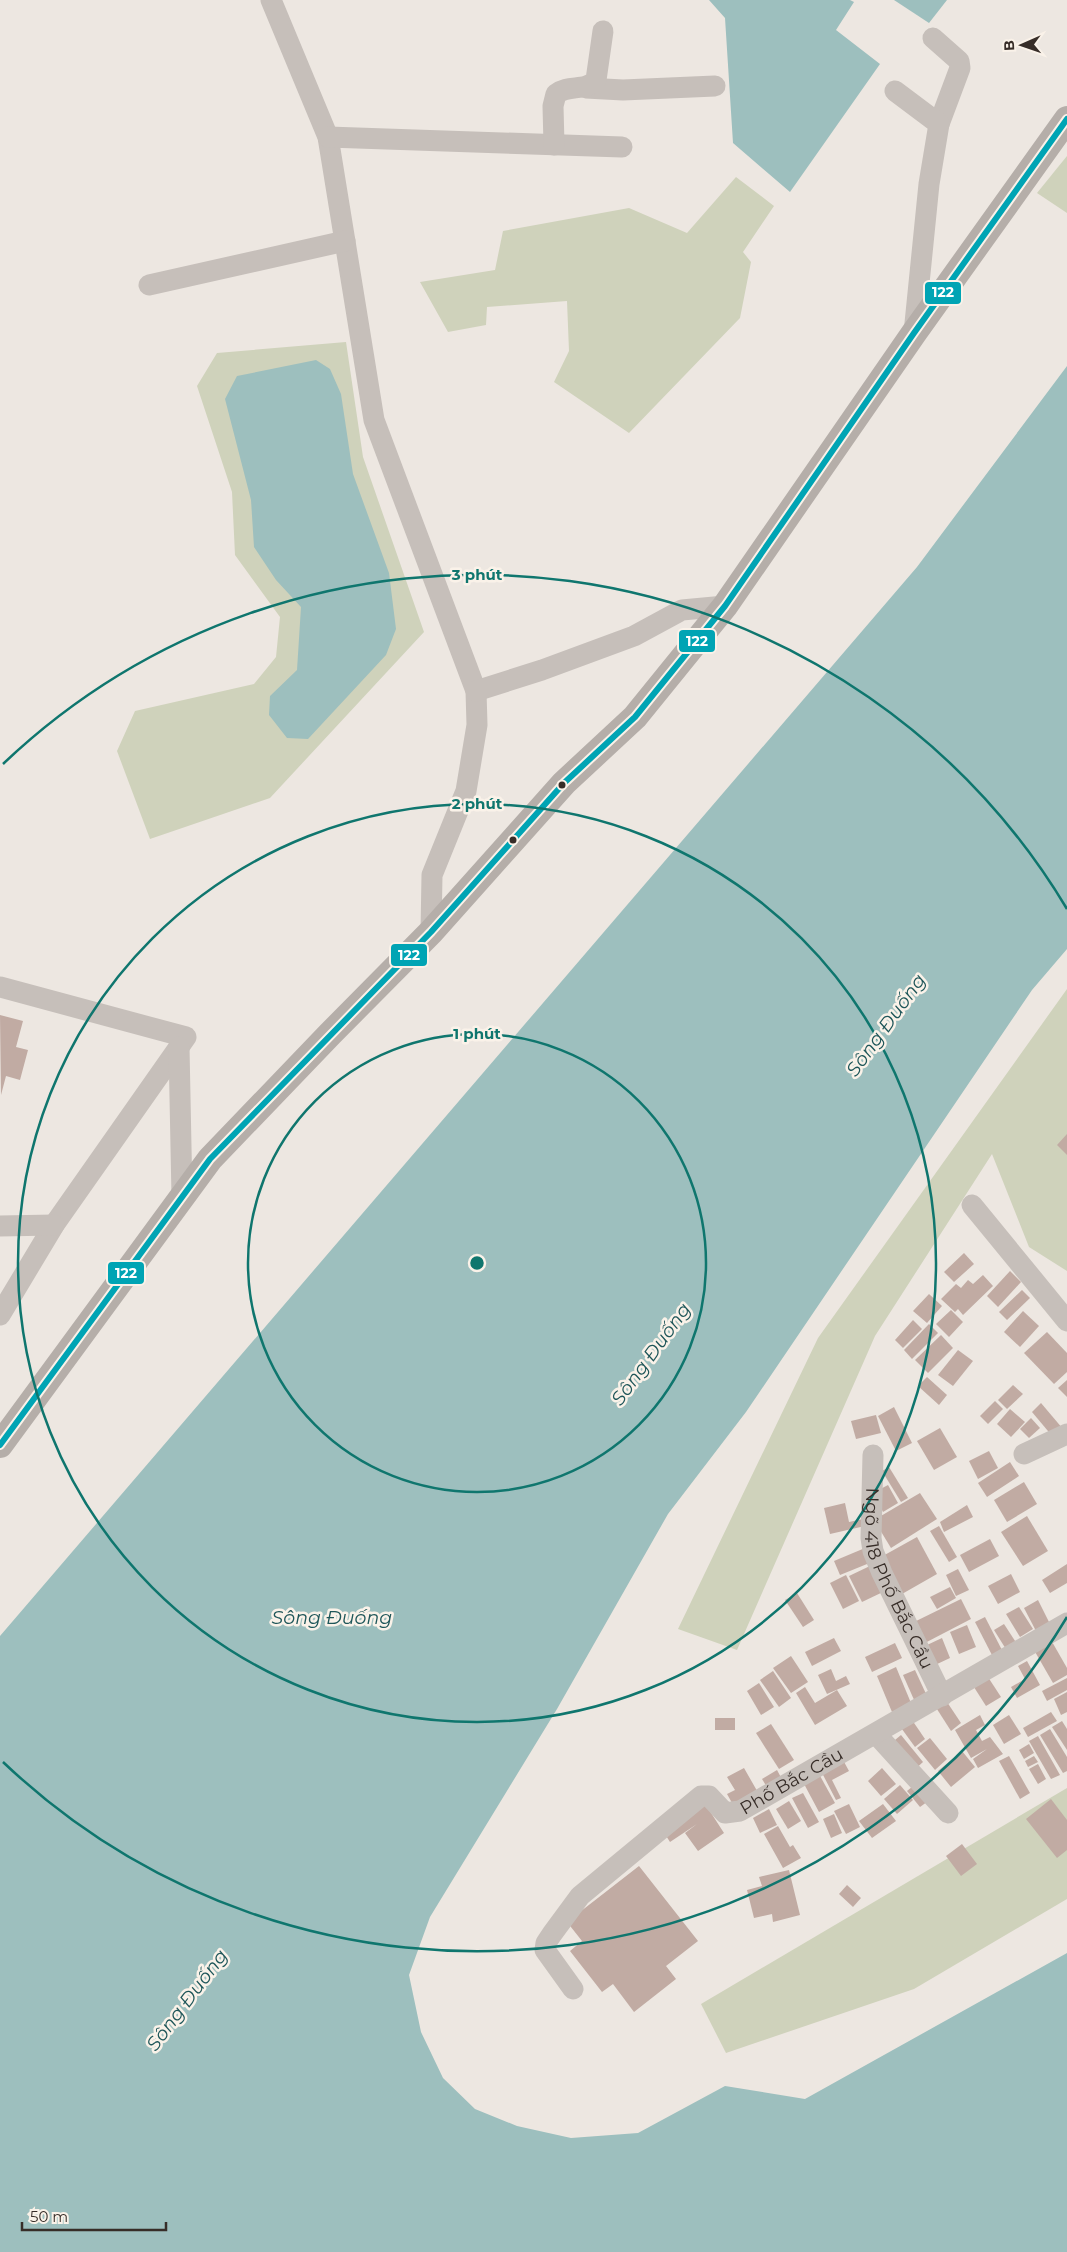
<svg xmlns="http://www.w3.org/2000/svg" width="1067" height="2252" font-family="Montserrat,sans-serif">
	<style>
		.green { fill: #cfd2bb }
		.water { fill: #9dbfbe }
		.building { fill: #c1aba3 }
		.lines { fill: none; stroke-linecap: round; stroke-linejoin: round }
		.minor { stroke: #c6bfba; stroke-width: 21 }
		.major { stroke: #b5aea9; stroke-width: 26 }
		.bus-1-casing { stroke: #faf2e9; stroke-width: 10 }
		.bus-1 { stroke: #00a4b4; stroke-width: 6 }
		.ring { fill: none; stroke: #0f766e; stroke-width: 2.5 }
		.bus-dot { fill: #372d28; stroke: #faf2e9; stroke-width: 2 }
		.labels { text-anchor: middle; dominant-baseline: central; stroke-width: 5; stroke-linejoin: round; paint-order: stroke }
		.street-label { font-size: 18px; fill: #372d28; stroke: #faf2e9 }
		.water-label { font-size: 19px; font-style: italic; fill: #1e5659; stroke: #faf2e9 }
		.centre { fill: #0f766e; stroke: #faf2e9; stroke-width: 2.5 }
		.ring-label { font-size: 15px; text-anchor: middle; font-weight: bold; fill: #0f766e; stroke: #faf2e9; stroke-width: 5; stroke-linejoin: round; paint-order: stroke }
		.line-badge { stroke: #faf2e9; stroke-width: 2 }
		.badge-label { font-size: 14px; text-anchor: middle; font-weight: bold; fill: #fff }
	</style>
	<rect width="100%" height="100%" fill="#ede7e1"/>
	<g class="green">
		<polygon points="1067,156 1067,213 1037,193"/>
		<polygon points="736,177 774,206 743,252 751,262 740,318 629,433 554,382 569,351 567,301 487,307 486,325 448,332 420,282 495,270 503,231 629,208 687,233"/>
		<polygon points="346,342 363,457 424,632 270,798 150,839 117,751 135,711 254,684 276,657 280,617 235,555 232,492 197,386 217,353"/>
		<polygon points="1067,989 1067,1271 1029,1247 992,1154 875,1336 737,1650 678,1629 818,1338"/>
		<polygon points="1067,1788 1067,1899 914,1989 726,2053 701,2004"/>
	</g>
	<g class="water">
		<polygon points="709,0 850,0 854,2 836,30 880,64 790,192 733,143 725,18"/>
		<polygon points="894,0 947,0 929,23"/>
		<polygon points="316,360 330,369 341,394 353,474 389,573 396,629 386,655 308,739 287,738 269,715 270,696 297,670 301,607 276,580 254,547 251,500 225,399 237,376"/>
		<polygon points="1067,366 1067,949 1032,990 746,1412 668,1514 557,1709 430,1917 409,1975 421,2032 443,2078 475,2109 517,2126 571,2138 638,2133 725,2086 805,2099 1067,1953 1067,2252 0,2252 0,1636 917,567"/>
	</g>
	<g class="building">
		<polygon points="0,1015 23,1021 16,1047 28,1050 20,1080 6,1076 1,1095"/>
		<polygon points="1067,1134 1067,1155 1057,1145"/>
		<polygon points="964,1253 974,1264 954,1282 944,1272"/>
		<polygon points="1010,1271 1021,1282 998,1307 987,1296"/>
		<polygon points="983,1275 993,1286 963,1315 958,1309 955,1312 941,1299 956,1284 961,1288 968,1280 973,1284"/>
		<polygon points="1022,1290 1030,1298 1007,1320 999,1312"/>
		<polygon points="929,1294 942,1306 927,1323 913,1311"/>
		<polygon points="951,1310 963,1322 949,1337 936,1324"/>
		<polygon points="1023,1311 1039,1326 1020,1347 1004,1332"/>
		<polygon points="913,1320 922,1329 903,1348 895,1340"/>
		<polygon points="929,1324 938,1333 912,1359 904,1350"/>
		<polygon points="1047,1332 1067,1353 1067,1372 1054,1384 1024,1353"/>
		<polygon points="941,1335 953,1348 928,1373 915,1360"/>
		<polygon points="958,1350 973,1361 953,1386 938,1375"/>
		<polygon points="927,1377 947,1395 939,1405 918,1386"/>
		<polygon points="1067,1380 1067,1397 1058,1388"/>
		<polygon points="1013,1385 1023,1394 1007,1409 998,1400"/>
		<polygon points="995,1401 1003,1409 988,1424 980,1416"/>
		<polygon points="1041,1403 1063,1429 1053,1437 1032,1412"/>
		<polygon points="894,1407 912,1443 896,1451 878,1416"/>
		<polygon points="1010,1409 1025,1422 1011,1437 997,1424"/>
		<polygon points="876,1415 881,1433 856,1439 851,1421"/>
		<polygon points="1031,1418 1040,1428 1029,1438 1020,1429"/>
		<polygon points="940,1428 957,1457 934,1470 917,1441"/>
		<polygon points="989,1451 998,1468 978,1479 969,1461"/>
		<polygon points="1010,1462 1019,1476 987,1497 978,1483"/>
		<polygon points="889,1467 908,1498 901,1502 882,1471"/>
		<polygon points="1024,1482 1037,1504 1007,1522 994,1500"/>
		<polygon points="888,1485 898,1503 883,1512 873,1493"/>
		<polygon points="920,1493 937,1519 891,1548 874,1520"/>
		<polygon points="845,1503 849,1522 863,1519 865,1526 830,1534 824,1508"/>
		<polygon points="967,1505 973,1517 944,1532 940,1522"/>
		<polygon points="1027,1516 1048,1551 1023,1566 1001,1532"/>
		<polygon points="939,1526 957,1557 949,1562 930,1531"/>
		<polygon points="917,1537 937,1574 902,1594 881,1557"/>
		<polygon points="990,1539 999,1556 969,1572 960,1555"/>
		<polygon points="865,1548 872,1562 840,1575 834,1561"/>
		<polygon points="1067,1564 1067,1583 1050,1593 1042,1580"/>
		<polygon points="872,1565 885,1591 862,1602 849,1576"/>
		<polygon points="958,1569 969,1590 956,1596 946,1575"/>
		<polygon points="1011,1574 1020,1592 998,1604 988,1586"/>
		<polygon points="846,1575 859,1601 843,1609 830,1583"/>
		<polygon points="950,1587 956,1598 937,1609 930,1597"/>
		<polygon points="797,1593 814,1620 803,1627 785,1600"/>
		<polygon points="961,1599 971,1619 921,1645 910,1624"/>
		<polygon points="1038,1600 1050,1624 1036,1631 1024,1608"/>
		<polygon points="1019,1607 1033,1629 1020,1637 1006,1614"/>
		<polygon points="985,1617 1004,1654 994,1659 975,1622"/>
		<polygon points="1004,1624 1019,1647 1009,1654 994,1630"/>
		<polygon points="967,1625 976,1647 959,1654 950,1632"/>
		<polygon points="834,1638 841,1651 812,1666 805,1652"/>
		<polygon points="942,1638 950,1658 935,1665 927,1645"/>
		<polygon points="1051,1640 1067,1668 1067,1675 1053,1683 1034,1650"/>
		<polygon points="895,1643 902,1658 872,1672 865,1657"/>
		<polygon points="791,1656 808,1682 791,1693 773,1668"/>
		<polygon points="1027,1661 1040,1685 1017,1698 1011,1687 1025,1679 1018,1666"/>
		<polygon points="896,1667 911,1703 892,1712 877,1676"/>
		<polygon points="831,1669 836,1681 846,1676 850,1684 827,1694 818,1675"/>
		<polygon points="915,1670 927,1696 915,1702 903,1675"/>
		<polygon points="773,1671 791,1698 779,1707 760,1680"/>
		<polygon points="986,1674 1001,1697 986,1706 972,1684"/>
		<polygon points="1067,1678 1067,1690 1047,1701 1042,1691"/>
		<polygon points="759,1683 774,1707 761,1715 747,1691"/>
		<polygon points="805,1687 815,1703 837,1690 847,1706 815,1725 796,1693"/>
		<polygon points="1067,1692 1067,1712 1061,1715 1054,1699"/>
		<polygon points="945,1699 961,1723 951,1731 935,1706"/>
		<polygon points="1051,1712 1057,1721 1028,1737 1023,1728"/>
		<polygon points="980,1715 985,1725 976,1730 982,1741 990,1737 1003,1754 978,1768 973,1759 987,1749 971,1758 955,1730"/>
		<polygon points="1009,1715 1021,1734 1004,1744 993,1725"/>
		<polygon points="910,1717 925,1739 915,1747 899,1725"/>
		<rect x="715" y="1718" width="20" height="12"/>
		<polygon points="1062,1721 1067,1729 1067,1750 1052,1727"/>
		<polygon points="771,1724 794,1760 779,1769 756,1733"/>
		<polygon points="1050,1729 1067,1757 1067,1771 1063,1773 1040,1735"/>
		<polygon points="901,1735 923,1762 912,1772 889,1745"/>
		<polygon points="1038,1736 1060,1775 1051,1779 1029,1741"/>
		<polygon points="930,1738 947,1759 935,1770 917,1748"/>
		<polygon points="1029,1744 1034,1753 1024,1759 1019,1750"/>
		<polygon points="962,1751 975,1767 951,1787 938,1771"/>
		<polygon points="1009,1756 1030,1793 1020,1799 999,1761"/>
		<polygon points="1034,1756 1038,1762 1028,1767 1025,1761"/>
		<polygon points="843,1760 849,1771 832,1780 841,1798 836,1800 821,1771"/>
		<polygon points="1038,1764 1046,1779 1038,1784 1029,1769"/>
		<polygon points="744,1768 760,1796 736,1810 727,1794 735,1790 727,1777"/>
		<polygon points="882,1768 896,1784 881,1796 868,1781"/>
		<polygon points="777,1770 784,1783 770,1792 762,1779"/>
		<polygon points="819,1774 835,1803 819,1812 803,1782"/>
		<polygon points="918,1782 931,1799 920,1807 907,1791"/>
		<polygon points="900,1785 913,1800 897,1814 884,1799"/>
		<polygon points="803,1793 819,1822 808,1828 792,1798"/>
		<polygon points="1051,1799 1067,1820 1067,1850 1057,1858 1026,1819"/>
		<polygon points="789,1801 801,1821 788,1829 776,1809"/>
		<polygon points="704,1802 724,1833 698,1851 685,1833 697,1824 670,1842 663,1831"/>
		<polygon points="849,1804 860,1827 846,1834 834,1811"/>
		<polygon points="883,1804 896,1821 872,1838 859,1821"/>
		<polygon points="769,1809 777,1825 760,1833 753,1818"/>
		<polygon points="834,1814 842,1833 831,1838 823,1819"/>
		<polygon points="778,1826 790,1847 793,1845 801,1858 783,1868 764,1834"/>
		<polygon points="962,1844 977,1864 961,1876 946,1856"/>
		<polygon points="639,1866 698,1941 666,1966 676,1979 634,2012 613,1984 602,1992 570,1951 582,1941 567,1922"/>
		<polygon points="789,1870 800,1915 773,1922 772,1914 754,1918 747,1890 762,1886 759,1877"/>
		<polygon points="847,1885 861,1898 853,1907 839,1894"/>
	</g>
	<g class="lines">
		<g class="minor">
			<polyline points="271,0 328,137 374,420 476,691 477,725 466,791 432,875 431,932"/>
			<polyline points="933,38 959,61 960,68 939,124"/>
			<polyline points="586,88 623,90 715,86"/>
			<polyline points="895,91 939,124 929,184 914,333"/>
			<polyline points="328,137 622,147"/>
			<path d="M 554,145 L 553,106 L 556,94 C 569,84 585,92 596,80 L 603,31"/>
			<polyline points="149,285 345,241"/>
			<polyline points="476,691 542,670 634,636 682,610 725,606"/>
			<polyline points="0,987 186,1037 54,1225 0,1315"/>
			<polyline points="179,1047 182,1197"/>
			<polyline points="972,1205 1067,1321"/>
			<polyline points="0,1226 54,1225"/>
			<polyline points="1024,1454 1067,1434"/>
			<path id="s1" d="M 873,1455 L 871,1538 L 873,1551 L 882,1573 L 942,1696"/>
			<polyline points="876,1734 948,1813"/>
			<path id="s2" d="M 573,1989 L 545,1950 L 546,1943 L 552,1934 L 580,1896 L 701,1796 L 709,1796 L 725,1813 L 740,1811 L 1067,1623"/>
		</g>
		<polyline class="major" points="0,1445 210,1159 330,1034 431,932 564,783 635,717 725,606 914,333 1067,119"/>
		<defs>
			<polyline id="bus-1" points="0,1445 210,1159 431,932 564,783 635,717 725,606 914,333 1067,119"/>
		</defs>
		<use href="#bus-1" class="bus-1-casing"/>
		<use href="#bus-1" class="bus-1"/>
	</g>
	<g class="ring">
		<circle cx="477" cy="1263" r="229"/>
		<circle cx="477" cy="1263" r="459"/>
		<path d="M1067 1617A688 688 0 0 1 3 1762M3 764A688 688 0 0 1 1067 909"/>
	</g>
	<g class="bus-dot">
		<circle cx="562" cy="785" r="4.5"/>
		<circle cx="513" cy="840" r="4.5"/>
	</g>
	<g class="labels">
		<g class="street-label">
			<text stroke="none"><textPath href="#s1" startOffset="129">Ngõ 418 Phố Bắc Cầu</textPath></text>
			<text stroke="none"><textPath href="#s2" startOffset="376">Phố Bắc Cầu</textPath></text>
		</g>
		<g class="water-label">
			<text transform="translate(886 1025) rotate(-54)">Sông Đuống</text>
			<text transform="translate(651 1354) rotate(-54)">Sông Đuống</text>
			<text x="332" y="1617">Sông Đuống</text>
			<text transform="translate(187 2000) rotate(-53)">Sông Đuống</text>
		</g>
	</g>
	<circle cx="477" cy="1263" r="8" class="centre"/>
	<g class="ring-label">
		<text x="477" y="580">3 phút</text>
		<text x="477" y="809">2 phút</text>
		<text x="477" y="1039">1 phút</text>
	</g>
	<g class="line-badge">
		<rect x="924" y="281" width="38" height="24" rx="5" fill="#00a4b4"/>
		<rect x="678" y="629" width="38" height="24" rx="5" fill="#00a4b4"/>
		<rect x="390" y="943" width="38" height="24" rx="5" fill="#00a4b4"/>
		<rect x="107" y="1261" width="38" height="24" rx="5" fill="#00a4b4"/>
	</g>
	<g class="badge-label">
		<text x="943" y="297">122</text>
		<text x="697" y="646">122</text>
		<text x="409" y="960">122</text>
		<text x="126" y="1278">122</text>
	</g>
	<g transform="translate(1022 45) rotate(268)" stroke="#faf2e9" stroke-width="4" paint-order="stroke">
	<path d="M0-4L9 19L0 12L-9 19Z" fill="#372d28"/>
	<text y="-8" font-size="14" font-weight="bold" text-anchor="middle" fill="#372d28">B</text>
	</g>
	<path d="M22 2222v8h144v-8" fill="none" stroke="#372d28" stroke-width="2.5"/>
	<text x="30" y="2222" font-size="15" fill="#372d28" stroke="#faf2e9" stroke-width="4" paint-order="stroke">50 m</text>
</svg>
